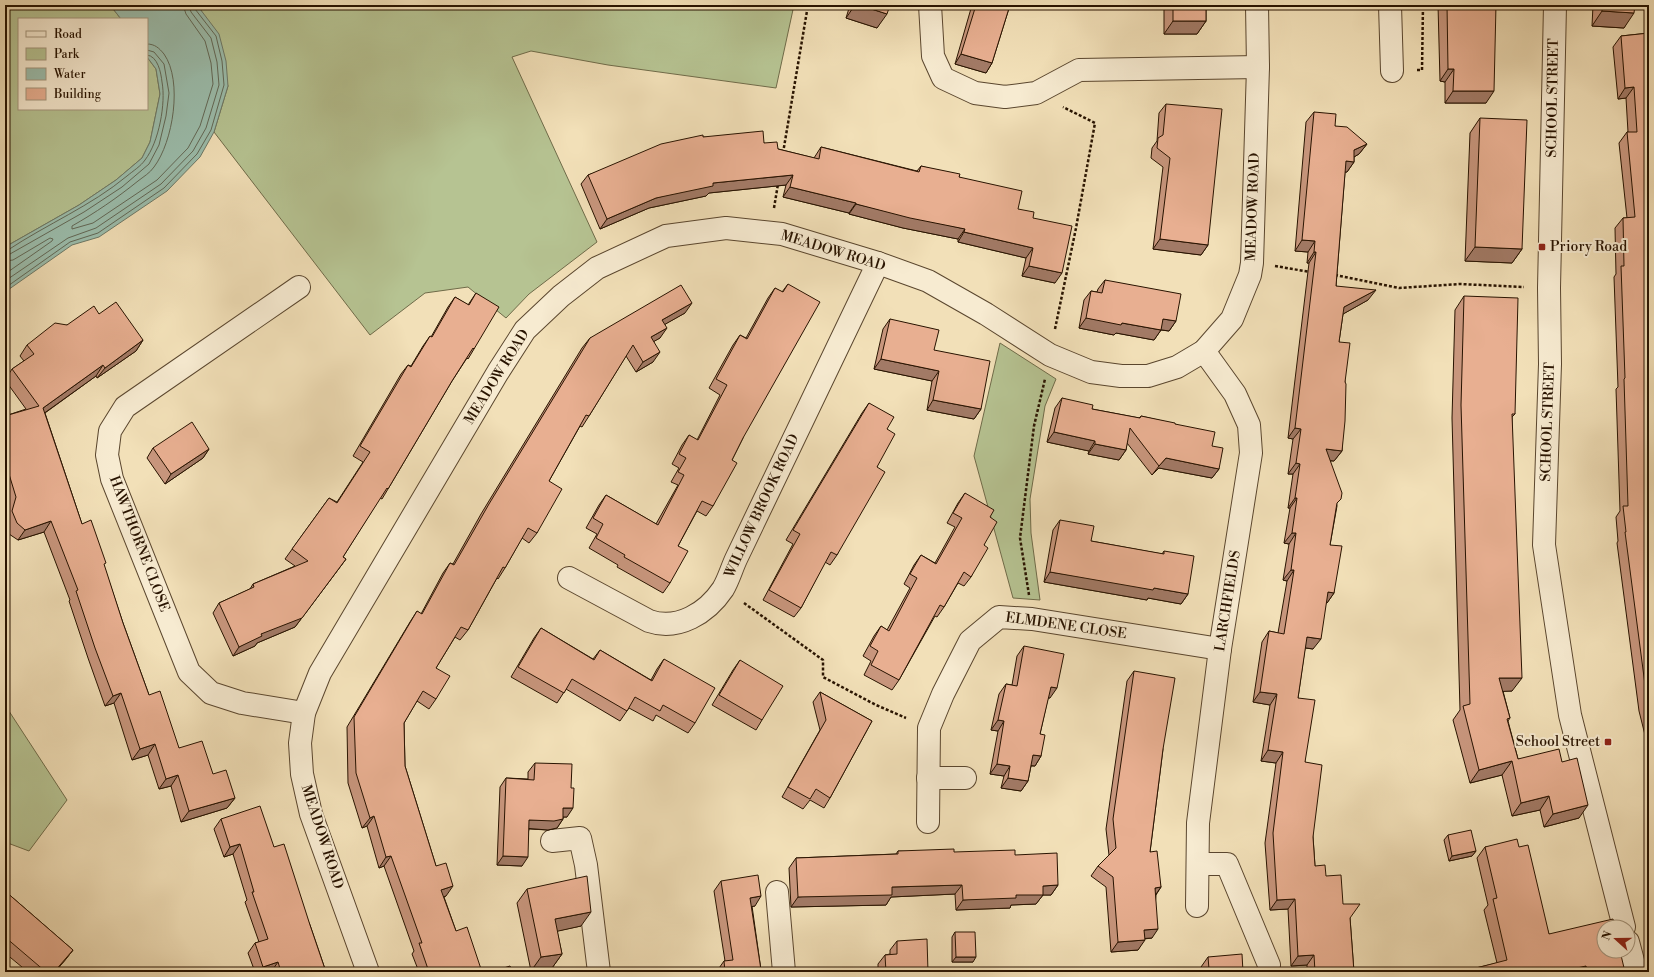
<svg xmlns="http://www.w3.org/2000/svg" width="1654" height="977" font-family="'Libre Bodoni',serif">
	<style>
		.green { fill: #b6c392; stroke: #6f6b49 }
		.water { fill: #9bbdac; stroke: #6d7967 }
		.lines { fill: none; stroke-linecap: round; stroke-linejoin: round }
		.shore { stroke: #626856; stroke-width: 1 }
		.minor-casing { stroke: #5a462e; stroke-width: 24 }
		.path { stroke: #281300; stroke-width: 2.5; stroke-dasharray: 3 2; stroke-linecap: butt }
		.minor { stroke: #f7ebd1; stroke-width: 22 }
		.wall { fill: #c8967d; stroke: #281300 }
		.shaded-wall { fill: #a27a66; stroke: #281300 }
		.building { fill: #e8af91; stroke: #281300 }
		.poi-dot { fill: #8f2418; stroke: #f7ebd1; stroke-width: 1.5 }
		.labels { text-anchor: middle; dominant-baseline: central; stroke-width: 4; stroke-linejoin: round; paint-order: stroke }
		.street-label { font-size: 14px; fill: #281300; stroke: #f7ebd1 }
		.poi-label { font-size: 14px; fill: #281300; stroke: #f7ebd1; text-anchor: start }
	</style>
	<rect width="100%" height="100%" fill="#f2e0b8"/>
	<filter id="stains"><feTurbulence type="fractalNoise" baseFrequency=".005" numOctaves="4"/><feColorMatrix values="0 0 0 0 .2 0 0 0 0 .09 0 0 0 0 .02 0 0 0 .5 -.17"/></filter>
	<radialGradient id="worn" r=".72"><stop offset=".6" stop-color="#630" stop-opacity="0"/><stop offset="1" stop-color="#630" stop-opacity=".3"/></radialGradient>
	<g class="green">
		<polygon points="5,5 110,5 121,19 19,19 19,109 147,109 147,57 156,69 160,94 150,142 142,158 116,180 79,205 5,247"/>
		<polygon points="197,5 794,5 776,88 608,65 531,51 512,57 597,242 529,294 506,318 468,287 425,293 370,335 214,132 228,86 201,10"/>
		<polygon points="1000,343 1056,379 1045,406 1030,499 1031,533 1040,600 1013,598 974,456"/>
		<polygon points="5,705 67,800 29,851 5,842"/>
	</g>
	<polygon class="water" points="110,5 197,5 219,34 226,61 228,86 214,132 200,157 167,191 99,237 72,245 5,292 5,247 79,205 116,180 142,158 150,142 160,94 156,69 147,57 147,19 121,19"/>
	<g class="lines">
		<g class="shore">
			<path d="M 147,44 C 155,44 159,48 164,54 C 183,81 173,142 154,167 C 150,173 143,177 138,181 C 117,198 95,213 72,226 L 72,229 L 93,223 L 157,180 L 188,148 L 200,126 L 213,84 L 211,63 L 205,41 L 186,14 L 183,5"/>
			<path d="M 5,250 L 8,250 C 47,224 91,206 127,176 C 133,171 141,166 145,160 C 159,142 166,103 162,82 C 161,73 158,56 147,55"/>
			<polyline points="5,255 10,254 84,212 122,187 149,164 159,145 166,116 169,93 164,64 154,52 147,50"/>
			<polyline points="5,261 13,260 50,238 53,239 52,241 5,274"/>
			<polyline points="5,281 68,238 96,228 161,184 193,151 206,128 219,85 217,62 211,38 191,12 189,5"/>
			<polyline points="5,288 70,242 98,233 164,188 197,154 211,130 224,85 222,61 216,36 195,9 194,5"/>
		</g>
		<defs>
			<g id="minor">
				<polyline points="930,5 933,56 943,78 975,93 1005,97 1036,93 1079,70 1258,67"/>
				<polyline points="1390,5 1392,71"/>
				<polyline points="1555,5 1549,288 1550,364 1544,545 1570,715 1624,927"/>
				<polyline points="299,287 125,407 110,431 107,455 112,479 189,672 211,693 242,703 304,713"/>
				<path d="M 569,578 L 649,621 C 678,631 707,613 723,589 C 729,579 732,567 737,557 L 878,263"/>
				<polyline points="928,778 965,778"/>
				<polyline points="928,822 929,728 943,694 970,641 999,617 1032,619 1220,649"/>
				<polyline points="552,841 580,838 586,865 599,972"/>
				<polyline points="1198,864 1227,864 1269,965"/>
				<polyline points="777,892 784,972"/>
				<polyline points="1197,906 1198,823 1220,649 1251,453 1249,425 1235,394 1204,351"/>
				<polyline points="1628,942 1636,972"/>
				<polyline points="368,972 311,814 302,774 300,743 304,713 320,673 498,372 525,330 561,296 597,268 666,236 726,228 782,234 878,263 928,281 986,314 1050,355 1091,372 1121,376 1148,376 1177,367 1204,351 1232,319 1250,275 1252,263 1258,67 1257,5"/>
			</g>
		</defs>
		<use href="#minor" class="minor-casing"/>
		<g class="path">
			<polyline points="1417,70 1422,70 1423,5"/>
			<polyline points="783,153 808,5"/>
			<polyline points="774,208 778,184"/>
			<polyline points="1275,266 1310,272"/>
			<polyline points="1335,275 1399,288 1460,284 1524,287"/>
			<polyline points="1055,329 1076,228 1095,123 1063,107"/>
			<polyline points="1029,595 1020,538 1034,426 1045,379"/>
			<polyline points="744,603 823,660 823,677 876,705 906,718"/>
		</g>
		<use href="#minor" class="minor"/>
	</g>
	<g class="wall">
		<polygon points="850,5 890,5 877,28 846,18"/>
		<polygon points="972,5 1010,5 992,63 986,73 955,64"/>
		<polygon points="1164,5 1206,5 1206,21 1197,34 1164,34"/>
		<polygon points="1438,5 1496,5 1486,103 1445,103 1445,82 1440,81"/>
		<polygon points="1593,5 1635,5 1624,28 1592,26"/>
		<polygon points="1649,33 1649,744 1648,738 1646,739 1639,711 1617,543 1618,541 1616,517 1620,511 1616,389 1618,387 1614,277 1616,274 1615,228 1623,218 1627,218 1619,143 1627,132 1628,132 1626,98 1618,99 1613,47 1621,36"/>
		<polygon points="1166,104 1208,245 1201,255 1153,249 1163,167 1151,158 1152,148 1157,141 1159,113"/>
		<polygon points="1314,112 1335,126 1367,144 1359,154 1354,157 1354,162 1347,172 1345,172 1336,286 1368,300 1343,314 1339,342 1345,382 1342,451 1334,461 1330,461 1337,506 1330,545 1334,593 1327,603 1326,603 1313,649 1305,648 1298,698 1313,837 1315,866 1326,876 1350,918 1354,972 1307,972 1307,965 1291,966 1288,909 1270,910 1265,843 1276,763 1261,761 1270,705 1253,702 1262,642 1269,631 1278,633 1287,581 1283,580 1289,544 1284,543 1290,508 1288,508 1293,474 1288,474 1293,439 1288,438 1309,263 1307,263 1308,252 1295,251 1306,122"/>
		<polygon points="1480,118 1522,249 1512,263 1465,261 1470,133"/>
		<polygon points="703,137 764,143 778,149 814,158 821,147 917,171 921,166 959,177 1033,218 1055,283 1022,276 1026,258 958,242 958,239 903,228 849,214 849,213 783,197 786,185 709,193 706,196 649,208 600,229 581,184 588,175"/>
		<polygon points="1105,280 1176,321 1169,331 1161,330 1154,340 1116,333 1114,335 1079,328 1084,300 1091,291 1097,292 1098,289"/>
		<polygon points="788,284 743,438 732,460 713,506 706,516 697,511 678,546 670,583 663,593 617,567 618,565 589,548 597,534 586,528 599,505 606,495 656,524 678,485 671,482 679,468 672,464 682,445 689,435 697,440 720,395 709,388 733,345 740,335 746,338 768,298 775,288 782,292"/>
		<polygon points="476,293 474,349 468,359 467,358 452,381 388,489 382,499 380,498 343,557 346,559 295,627 257,643 255,646 233,656 213,613 219,603 250,589 253,584 295,566 285,559 329,498 337,502 363,462 353,456 401,374 408,365 411,366 423,346 430,336 431,337 448,307 455,297 468,305"/>
		<polygon points="1464,296 1515,414 1512,417 1512,691 1503,691 1510,718 1508,721 1518,759 1562,762 1579,818 1544,827 1540,810 1512,816 1502,775 1470,783 1453,720 1460,710 1452,418 1455,310"/>
		<polygon points="685,313 665,324 660,338 654,341 653,362 636,372 626,356 589,416 582,427 580,426 549,481 537,533 529,543 522,538 505,568 498,579 497,578 468,630 460,640 455,637 436,668 436,699 429,709 417,701 404,723 405,766 436,866 446,896 444,897 456,931 482,972 419,972 412,954 414,951 384,866 379,868 367,826 362,828 348,783 347,727 410,622 417,611 421,614 443,573 450,563 453,564 481,514 582,348 590,338"/>
		<polygon points="99,314 143,340 136,351 97,378 96,376 45,413 82,524 104,566 123,623 149,695 179,748 213,774 235,798 227,808 181,822 171,786 159,789 148,755 132,760 114,703 105,706 88,658 69,601 70,600 44,532 18,540 9,534 5,522 9,508 5,495 5,416 26,409 5,380 12,369 24,361 20,356 27,345 67,325"/>
		<polygon points="890,319 934,350 981,409 974,419 927,410 932,381 874,369 883,329"/>
		<polygon points="1062,398 1092,409 1139,418 1141,416 1175,424 1212,446 1219,469 1212,478 1159,468 1152,475 1127,443 1126,450 1119,460 1088,454 1089,451 1047,442 1055,408"/>
		<polygon points="869,403 887,429 877,467 837,555 830,565 825,562 801,608 794,617 763,600 793,544 786,540 862,413"/>
		<polygon points="153,448 209,449 203,458 165,484 147,458"/>
		<polygon points="965,493 990,517 984,545 971,577 964,586 958,583 944,607 937,617 935,616 899,680 892,690 864,675 871,661 863,656 874,636 881,626 887,630 910,588 904,584 914,565 921,555 935,563 955,527 947,523 958,503"/>
		<polygon points="1060,520 1091,541 1162,554 1164,551 1188,594 1181,604 1148,598 1147,600 1044,582 1053,530"/>
		<polygon points="541,628 593,659 600,650 651,680 657,669 664,659 695,723 688,733 656,715 653,721 629,708 620,721 566,689 557,703 511,677 534,638"/>
		<polygon points="1024,646 1050,698 1048,698 1040,734 1041,756 1035,766 1031,766 1028,781 1021,791 1001,788 1004,776 990,774 998,731 991,730 999,694 1006,684 1012,685 1017,656"/>
		<polygon points="740,660 762,720 756,730 712,705 733,670"/>
		<polygon points="1134,671 1163,749 1150,852 1161,887 1156,895 1152,938 1144,939 1138,950 1111,952 1106,887 1091,876 1098,866 1109,855 1106,829 1127,681"/>
		<polygon points="820,692 872,721 830,798 824,808 810,800 803,809 782,797 820,730 813,702"/>
		<polygon points="535,763 567,817 563,817 563,819 557,828 548,830 529,829 522,866 497,865 500,787 506,778 528,779 528,772"/>
		<polygon points="221,819 274,847 310,925 326,972 255,972 248,953 255,943 259,942 245,902 247,900 233,854 224,857 214,829"/>
		<polygon points="1448,835 1476,851 1472,856 1449,861 1444,840"/>
		<polygon points="1485,847 1519,847 1549,934 1625,972 1473,972 1476,968 1497,963 1484,910 1488,905 1477,858"/>
		<polygon points="898,851 1015,855 1058,885 1051,895 1043,895 1036,904 1011,905 1010,908 956,910 955,894 891,897 886,905 791,907 789,868 796,858 896,854"/>
		<polygon points="721,881 755,906 752,906 761,970 764,972 717,972 717,971 724,961 725,961 714,891"/>
		<polygon points="527,889 581,926 557,931 562,954 552,968 531,971 517,903"/>
		<polygon points="5,891 73,950 66,959 55,972 28,972 5,953"/>
		<polygon points="955,932 973,962 952,962 952,937"/>
		<polygon points="897,941 928,972 878,972 878,964 885,955 890,954 890,950"/>
		<polygon points="1208,957 1243,972 1201,970 1201,967"/>
	</g>
	<g class="shaded-wall">
		<polygon points="855,5 859,5 887,14 877,28 846,18"/>
		<polygon points="1602,11 1634,13 1624,28 1592,26"/>
		<polygon points="1173,21 1206,21 1197,34 1164,34"/>
		<polygon points="961,54 992,63 986,73 955,64"/>
		<polygon points="1448,69 1454,69 1445,82 1440,81"/>
		<polygon points="1634,87 1626,98 1618,99 1625,88"/>
		<polygon points="1453,91 1494,91 1486,103 1445,103"/>
		<polygon points="1367,144 1359,154 1347,161 1354,150"/>
		<polygon points="1346,161 1354,162 1347,172 1339,172"/>
		<polygon points="793,175 786,185 709,193 706,196 649,208 600,229 607,219 656,198 713,183"/>
		<polygon points="790,187 856,203 849,213 783,197"/>
		<polygon points="856,204 965,229 958,239 903,228 849,214"/>
		<polygon points="964,232 1033,248 1026,258 958,242"/>
		<polygon points="1160,239 1208,245 1201,255 1153,249"/>
		<polygon points="1302,240 1315,241 1308,252 1295,251"/>
		<polygon points="1475,247 1522,249 1512,263 1465,261"/>
		<polygon points="1314,252 1316,252 1309,263 1307,263"/>
		<polygon points="1029,266 1062,273 1055,283 1022,276"/>
		<polygon points="1376,290 1368,300 1336,318 1344,307"/>
		<polygon points="692,303 685,313 655,330 662,320"/>
		<polygon points="1086,318 1122,323 1161,330 1154,340 1116,333 1114,335 1079,328"/>
		<polygon points="1163,319 1176,321 1169,331 1156,329"/>
		<polygon points="667,328 660,338 644,347 651,337"/>
		<polygon points="143,340 136,351 97,378 105,368"/>
		<polygon points="660,352 653,362 636,372 643,362"/>
		<polygon points="881,359 939,371 932,381 874,369"/>
		<polygon points="103,365 96,376 36,419 43,408"/>
		<polygon points="933,400 981,409 974,419 927,410"/>
		<polygon points="1295,428 1301,429 1293,439 1288,438"/>
		<polygon points="1054,432 1095,441 1089,451 1047,442"/>
		<polygon points="1095,444 1126,450 1119,460 1088,454"/>
		<polygon points="209,449 203,458 165,484 171,474"/>
		<polygon points="1326,449 1342,451 1334,461 1319,459"/>
		<polygon points="1166,458 1219,469 1212,478 1159,468 1152,475 1159,466"/>
		<polygon points="1296,463 1300,464 1293,474 1288,474"/>
		<polygon points="1295,498 1297,498 1290,508 1288,508"/>
		<polygon points="51,521 44,532 18,540 25,530"/>
		<polygon points="1292,533 1296,533 1289,544 1284,543"/>
		<polygon points="346,559 295,627 257,643 255,646 233,656 239,647 261,634"/>
		<polygon points="1291,570 1294,570 1287,581 1283,580"/>
		<polygon points="1050,572 1154,588 1188,594 1181,604 1148,598 1147,600 1044,582"/>
		<polygon points="1328,592 1334,593 1327,603 1321,602"/>
		<polygon points="1307,637 1321,639 1313,649 1300,647"/>
		<polygon points="1499,678 1522,678 1512,691 1490,692"/>
		<polygon points="1051,687 1057,688 1050,698 1044,697"/>
		<polygon points="1260,692 1277,694 1270,705 1253,702"/>
		<polygon points="121,693 114,703 105,706 113,696"/>
		<polygon points="998,720 1004,721 998,731 991,730"/>
		<polygon points="155,744 148,755 132,760 140,749"/>
		<polygon points="1268,750 1283,752 1276,763 1261,761"/>
		<polygon points="1033,755 1041,756 1035,766 1026,765"/>
		<polygon points="1512,761 1502,775 1470,783 1479,770"/>
		<polygon points="997,764 1010,766 1004,776 990,774"/>
		<polygon points="178,775 171,786 159,789 166,779"/>
		<polygon points="1008,778 1028,781 1021,791 1001,788"/>
		<polygon points="1549,796 1540,810 1512,816 1521,803"/>
		<polygon points="235,798 227,808 181,822 189,811"/>
		<polygon points="1588,805 1579,818 1544,827 1553,814"/>
		<polygon points="563,808 573,808 567,817 557,817"/>
		<polygon points="374,816 367,826 362,828 370,818"/>
		<polygon points="563,819 557,828 548,830 523,828 529,820"/>
		<polygon points="240,844 233,854 224,857 230,847"/>
		<polygon points="1476,851 1472,856 1449,861 1452,856"/>
		<polygon points="391,856 384,866 379,868 386,857"/>
		<polygon points="503,856 528,857 522,866 497,865"/>
		<polygon points="962,885 955,894 891,897 886,905 791,907 798,897 892,887"/>
		<polygon points="1058,885 1051,895 1043,895 1036,904 1011,905 1010,908 956,910 963,900 1016,895 1043,886"/>
		<polygon points="453,886 446,896 434,900 441,890"/>
		<polygon points="1161,887 1154,897 1155,888"/>
		<polygon points="761,896 755,906 743,908 750,898"/>
		<polygon points="1295,899 1288,909 1270,910 1277,900"/>
		<polygon points="591,912 581,926 545,934 555,919"/>
		<polygon points="1158,929 1152,938 1137,939 1144,930"/>
		<polygon points="1145,940 1138,950 1111,952 1118,942"/>
		<polygon points="73,950 66,959 55,972 54,972"/>
		<polygon points="562,954 552,968 531,971 541,957"/>
		<polygon points="1314,955 1307,965 1291,966 1298,956"/>
		<polygon points="956,957 976,957 973,962 952,962"/>
		<polygon points="278,962 271,972 260,972 263,967"/>
		<polygon points="1586,966 1582,972 1559,972"/>
	</g>
	<g class="building">
		<polygon points="859,5 890,5 887,14"/>
		<polygon points="976,5 1010,5 992,63 961,54"/>
		<rect x="1173" y="5" width="33" height="16"/>
		<polygon points="1447,5 1496,5 1494,91 1453,91 1454,69 1448,69"/>
		<polygon points="1602,5 1635,5 1634,13 1602,11"/>
		<polygon points="1649,33 1649,709 1647,700 1625,532 1626,532 1623,506 1628,506 1624,379 1625,378 1621,266 1624,266 1623,218 1635,217 1627,132 1637,132 1634,87 1625,88 1621,36"/>
		<polygon points="1166,104 1222,109 1208,245 1160,239 1170,158 1157,148 1158,138 1163,135"/>
		<polygon points="1314,112 1336,114 1335,126 1347,127 1367,144 1354,150 1354,162 1346,161 1336,286 1376,290 1344,307 1339,342 1350,343 1345,382 1346,384 1345,421 1342,451 1326,449 1342,493 1341,499 1337,503 1330,545 1342,546 1334,593 1328,592 1321,639 1307,637 1298,698 1315,700 1305,762 1322,765 1313,837 1315,866 1325,865 1326,876 1341,875 1343,904 1360,904 1350,918 1354,972 1315,972 1314,955 1298,956 1295,899 1277,900 1273,833 1283,752 1268,750 1277,694 1260,692 1269,631 1284,634 1294,570 1291,570 1296,533 1292,533 1297,498 1295,498 1300,464 1296,463 1301,429 1295,428 1316,252 1314,252 1315,241 1302,240"/>
		<polygon points="1480,118 1527,120 1522,249 1475,247"/>
		<polygon points="763,131 764,143 777,142 778,149 819,159 821,147 919,172 921,166 960,174 959,177 1022,191 1018,209 1034,212 1033,218 1072,226 1062,273 1029,266 1033,248 964,232 965,229 910,218 856,204 856,203 790,187 793,175 713,183 713,186 656,198 607,219 588,175 661,144 703,135 703,137"/>
		<polygon points="1105,280 1181,294 1176,321 1163,319 1161,330 1122,323 1121,325 1086,318 1091,291 1102,293"/>
		<polygon points="788,284 820,302 743,438 732,460 737,463 713,506 702,501 678,546 688,551 670,583 624,557 625,555 596,538 603,524 593,518 606,495 658,525 684,475 678,472 686,458 679,454 689,435 698,440 727,385 716,379 740,335 747,339 775,288 783,292"/>
		<polygon points="681,285 692,303 662,320 667,328 651,337 660,352 643,362 633,345 589,416 586,415 549,481 562,489 537,533 528,528 505,568 503,567 468,630 461,627 436,668 450,676 436,699 423,691 404,723 405,766 436,866 446,863 453,886 441,890 456,931 467,927 482,972 429,972 419,943 422,943 391,856 386,857 374,816 370,818 356,773 354,717 417,611 422,614 450,563 454,565 489,504 590,338"/>
		<polygon points="476,293 499,307 474,349 473,348 452,381 388,489 387,488 343,557 346,559 302,618 261,634 262,636 239,647 219,603 254,587 253,584 308,561 292,549 329,498 337,503 370,452 360,446 408,365 411,367 430,336 432,337 455,297 469,305"/>
		<polygon points="1464,296 1518,298 1515,414 1512,414 1522,678 1499,678 1510,718 1507,719 1518,759 1559,749 1562,762 1577,758 1588,805 1553,814 1549,796 1521,803 1512,761 1479,770 1463,706 1470,704 1461,405"/>
		<polygon points="116,302 143,340 105,368 103,365 43,408 82,524 91,520 106,563 104,564 123,623 149,695 160,691 179,748 202,741 213,774 226,770 235,798 189,811 178,775 166,779 155,744 140,749 121,693 113,696 95,648 76,591 78,590 51,521 25,530 17,523 12,511 16,497 5,461 5,416 39,406 12,369 34,354 27,345 55,323 67,325 94,306 99,314"/>
		<polygon points="890,319 939,330 934,350 990,361 981,409 933,400 939,371 881,359"/>
		<polygon points="1062,398 1093,405 1092,409 1140,418 1141,416 1175,423 1175,424 1215,432 1212,446 1223,448 1219,469 1166,458 1159,466 1130,428 1126,450 1095,444 1095,441 1054,432"/>
		<polygon points="869,403 894,417 887,429 895,434 877,467 885,472 837,555 831,552 801,608 769,590 800,534 793,530"/>
		<polygon points="192,422 209,449 171,474 153,448"/>
		<polygon points="965,493 994,510 990,517 997,522 984,545 988,548 971,577 964,572 944,607 940,605 899,680 871,665 878,651 870,646 881,626 889,631 917,578 910,574 921,555 936,564 962,518 953,513"/>
		<polygon points="1060,520 1094,526 1091,541 1164,554 1164,551 1194,556 1188,594 1154,588 1153,590 1050,572"/>
		<polygon points="541,628 594,660 600,650 652,681 664,659 715,688 695,723 663,705 660,711 635,697 627,711 572,679 564,693 518,667"/>
		<polygon points="1024,646 1064,654 1057,688 1051,687 1040,734 1045,735 1041,756 1033,755 1028,781 1008,778 1010,766 997,764 1004,721 998,720 1006,684 1017,686"/>
		<polygon points="740,660 783,686 762,720 719,695"/>
		<polygon points="1134,671 1175,678 1163,749 1150,852 1157,851 1161,887 1155,888 1158,929 1144,930 1145,940 1118,942 1113,877 1098,866 1116,848 1113,819"/>
		<polygon points="820,692 872,721 830,798 816,789 810,799 788,787 826,720"/>
		<polygon points="535,763 572,764 571,788 574,788 573,808 563,808 563,819 554,821 529,820 528,857 503,856 506,778 534,780"/>
		<polygon points="260,806 274,847 284,844 310,925 326,972 281,972 278,962 263,967 255,943 268,939 252,892 254,892 240,844 230,847 221,819"/>
		<polygon points="1471,830 1476,851 1452,856 1448,835"/>
		<polygon points="1517,839 1519,847 1528,845 1549,934 1613,919 1615,927 1604,927 1604,951 1620,951 1625,972 1588,972 1586,966 1559,972 1477,972 1476,968 1507,960 1493,899 1497,898 1485,847"/>
		<polygon points="954,849 954,852 1015,850 1015,855 1057,853 1058,885 1043,886 1043,895 1016,895 1016,898 963,900 962,885 892,887 892,895 798,897 796,858 898,854 898,851"/>
		<polygon points="758,875 761,896 750,898 761,970 764,970 764,972 725,972 724,961 733,960 721,881"/>
		<polygon points="587,876 591,912 555,919 562,954 541,957 527,889"/>
		<polygon points="5,891 73,950 54,972 46,972 5,937"/>
		<polygon points="955,932 975,932 976,957 956,957"/>
		<polygon points="927,939 928,972 886,972 885,955 897,954 897,941"/>
		<polygon points="1242,954 1243,972 1161,972 1209,969 1208,957"/>
		<polygon points="510,966 513,972 491,972"/>
	</g>
	<g class="poi-dot">
		<rect x="1538" y="243" width="8" height="8" rx="2"/>
		<rect x="1604" y="738" width="8" height="8" rx="2"/>
	</g>
	<g class="labels">
		<g class="street-label">
			<text transform="translate(1553 98) rotate(-89)">SCHOOL STREET</text>
			<text transform="translate(1253 207) rotate(-88)">MEADOW ROAD</text>
			<text transform="translate(833 251) rotate(17)">MEADOW ROAD</text>
			<text transform="translate(497 377) rotate(-58)">MEADOW ROAD</text>
			<text transform="translate(1548 422) rotate(-88)">SCHOOL STREET</text>
			<text transform="translate(762 506) rotate(-65)">WILLOW BROOK ROAD</text>
			<text transform="translate(139 544) rotate(69)">HAWTHORNE CLOSE</text>
			<text transform="translate(1228 601) rotate(-81)">LARCHFIELDS</text>
			<text transform="translate(1066 626) rotate(8)">ELMDENE CLOSE</text>
			<text transform="translate(322 837) rotate(72)">MEADOW ROAD</text>
		</g>
		<g class="poi-label">
			<text x="1550" y="247">Priory Road</text>
			<text x="1600" y="742" text-anchor="end">School Street</text>
		</g>
	</g>
	<rect width="1654" height="977" fill="none" stroke="#f2e0b8" stroke-width="20"/>
	<rect x="6" y="6" width="1642" height="965" fill="none" stroke="#281300" stroke-width="2"/>
	<rect x="10" y="10" width="1634" height="957" fill="none" stroke="#281300"/>
	<rect x="18" y="18" width="130" height="92" fill="#f7ebd1" stroke="#a4957d"/>
	<rect x="26" y="31" width="20" height="6" fill="#f7ebd1" stroke="#a4957d"/>
	<text x="54" y="38" font-size="12" fill="#281300">Road</text>
	<rect x="26" y="48" width="20" height="12" fill="#b6c392" stroke="#a4957d"/>
	<text x="54" y="58" font-size="12" fill="#281300">Park</text>
	<rect x="26" y="68" width="20" height="12" fill="#9bbdac" stroke="#a4957d"/>
	<text x="54" y="78" font-size="12" fill="#281300">Water</text>
	<rect x="26" y="88" width="20" height="12" fill="#e8af91" stroke="#a4957d"/>
	<text x="54" y="98" font-size="12" fill="#281300">Building</text>
	<g transform="translate(1616 939) rotate(291)"><circle r="19" fill="#f7ebd1" stroke="#a4957d"/>
	<path d="M0-3L7 15L0 10L-7 15Z" fill="#8f2418"/>
	<text y="-6" font-size="11" font-weight="bold" text-anchor="middle" fill="#281300">N</text>
	</g>
	<rect width="100%" height="100%" filter="url(#stains)"/>
	<rect width="100%" height="100%" fill="url(#worn)"/>
</svg>
